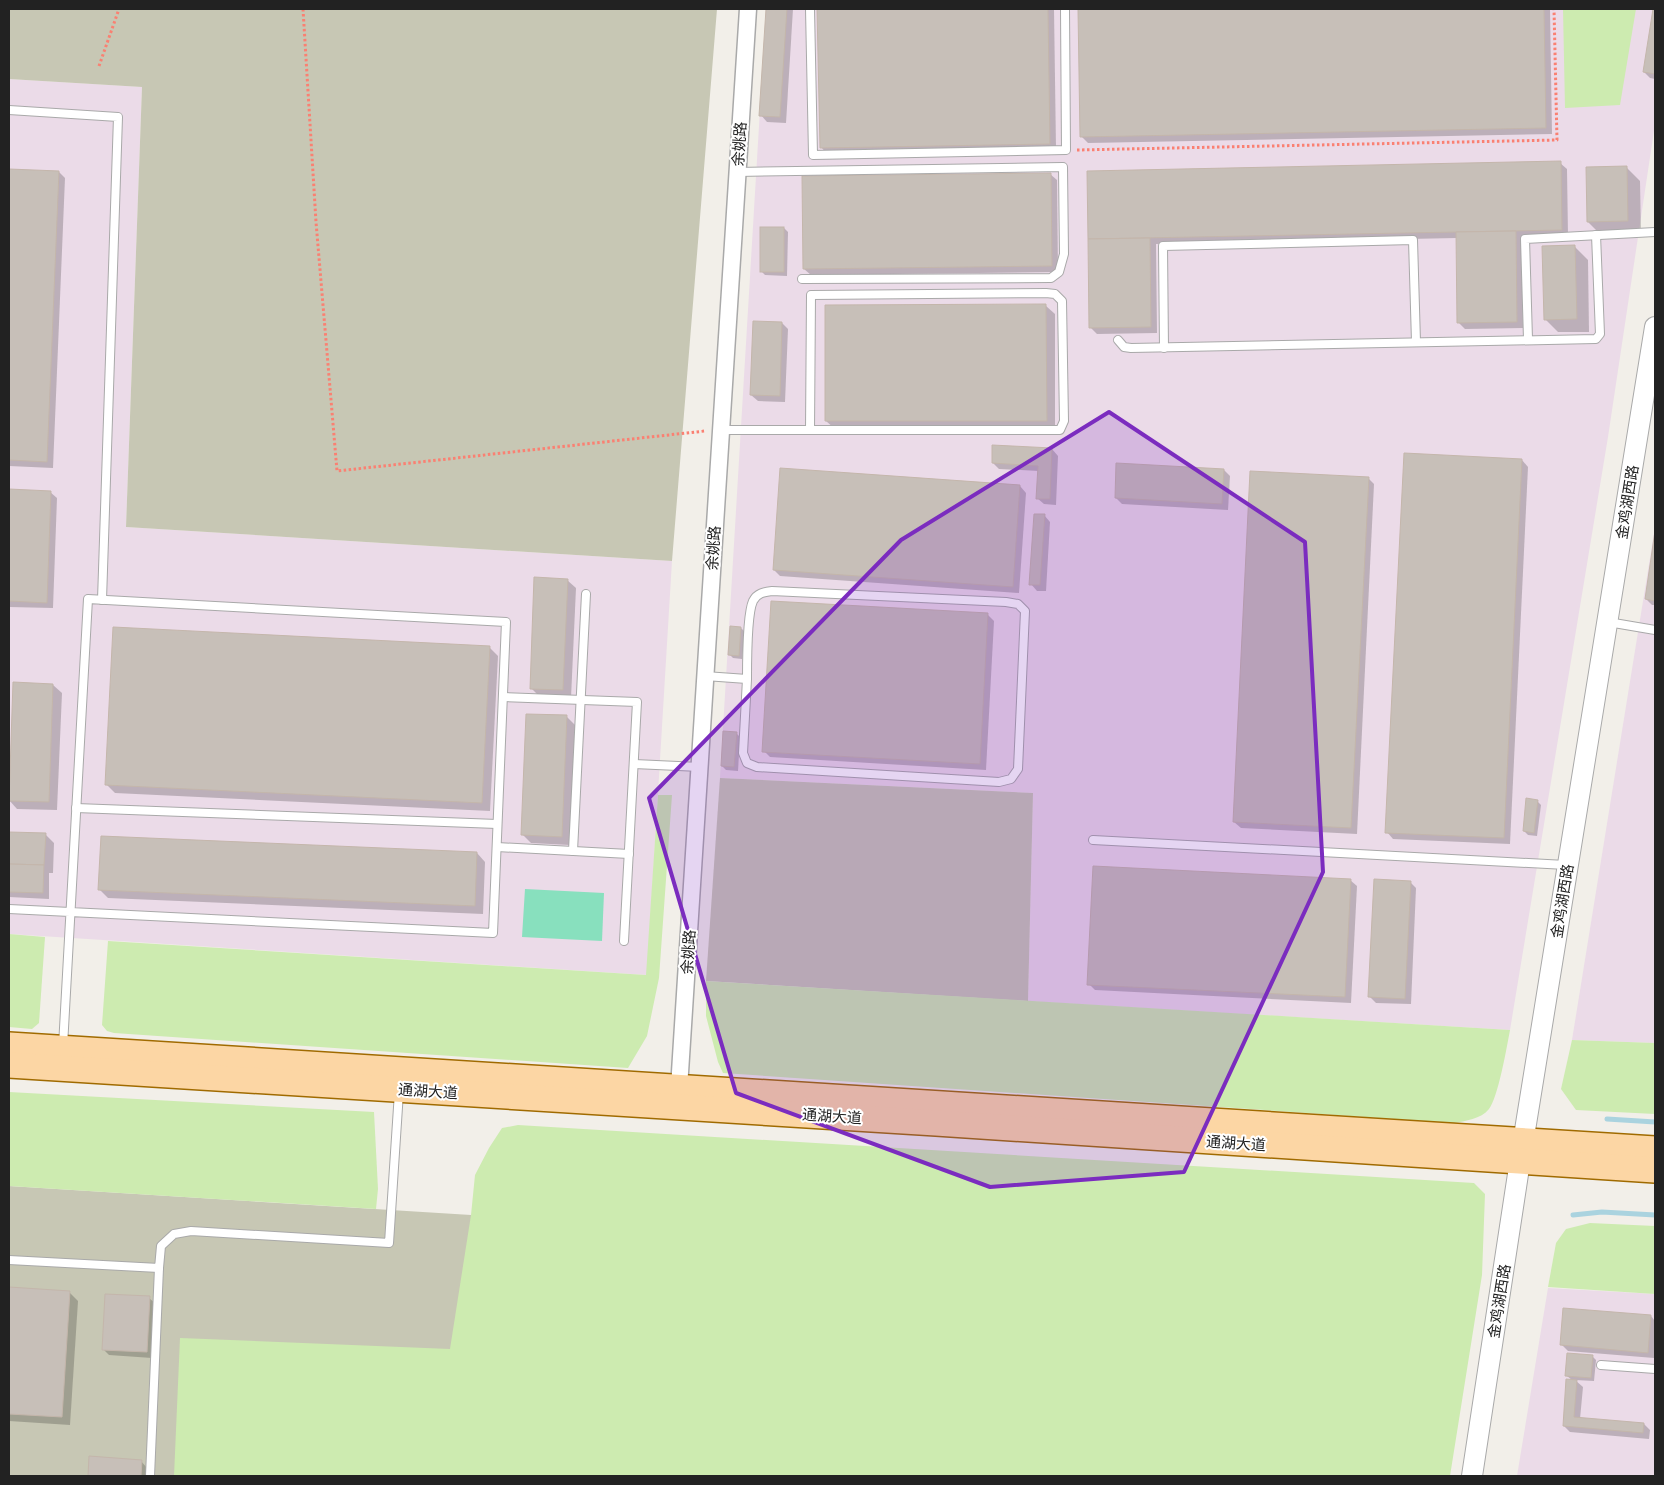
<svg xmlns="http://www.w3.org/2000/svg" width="1664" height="1485" font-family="Manrope,'Noto Sans SC',sans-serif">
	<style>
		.industrial { fill: #ebdbe8 }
		.construction { fill: #c7c7b4 }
		.grass { fill: #cdebb0 }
		.pitch { fill: #88e0be }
		.shadow { fill: #0003 }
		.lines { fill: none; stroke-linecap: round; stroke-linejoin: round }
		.stream { stroke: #aad3df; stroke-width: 5 }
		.building { fill: #c7bfb8; stroke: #c4b6ab }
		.service-casing { stroke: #a9a9a9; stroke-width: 10 }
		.minor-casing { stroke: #a9a9a9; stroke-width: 19 }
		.tertiary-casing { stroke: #a9a9a9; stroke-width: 22 }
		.primary-casing { stroke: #a06b00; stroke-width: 28 }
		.path { stroke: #fa8072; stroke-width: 3; stroke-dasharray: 2.5 2.5; stroke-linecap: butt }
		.service { stroke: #fff; stroke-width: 8 }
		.minor { stroke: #fff; stroke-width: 16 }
		.tertiary { stroke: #fff; stroke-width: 20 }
		.primary { stroke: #fcd6a4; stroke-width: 25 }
		.marked { fill: #7b2cbf; fill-opacity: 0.2; stroke: #7b2cbf; stroke-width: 4; stroke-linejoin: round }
		.labels { text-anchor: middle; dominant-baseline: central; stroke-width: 4; stroke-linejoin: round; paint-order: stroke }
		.street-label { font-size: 15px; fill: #222; stroke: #fff }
	</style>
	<rect width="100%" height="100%" fill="#f2efe9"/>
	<g class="industrial">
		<polygon points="766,9 1655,9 1655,124 1608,437 1510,1030 1028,1001 1033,793 720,778"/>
		<polygon points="9,79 142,87 126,527 672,561 647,975 9,934"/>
		<polygon points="1655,527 1655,1043 1572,1040"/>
		<polygon points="1548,1288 1655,1294 1655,1476 1517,1476"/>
	</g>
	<g class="construction">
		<polygon points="9,9 717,9 672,561 126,527 142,87 9,79"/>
		<polygon points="720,778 1033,793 1028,1001 706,981"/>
		<polygon points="9,1186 471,1215 1450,1476 9,1476"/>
	</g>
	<g class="grass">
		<polygon points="1563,9 1636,9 1620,105 1565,108"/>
		<polygon points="658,795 672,795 659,978 647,1036 628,1068 114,1033 107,1031 102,1025 108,941 646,975"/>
		<polygon points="9,934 45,937 39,1023 32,1029 9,1027"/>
		<path d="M 706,981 L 1510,1030 C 1507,1046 1498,1098 1489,1109 C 1481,1119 1465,1121 1454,1123 L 723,1073 L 718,1062 L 706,1016 Z"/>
		<polygon points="1572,1040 1655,1043 1655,1114 1576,1110 1561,1089"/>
		<polygon points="9,1092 374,1112 378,1189 376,1209 9,1186"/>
		<polygon points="518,1125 1474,1183 1485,1194 1482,1275 1450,1476 174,1476 180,1338 450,1349 471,1215 475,1175 489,1148 502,1128"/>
		<polygon points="1590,1223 1655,1226 1655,1294 1548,1287 1556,1243 1566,1229"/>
	</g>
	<polygon class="pitch" points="525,889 604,893 602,941 522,937"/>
	<g class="shadow">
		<polygon points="767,9 793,9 786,123 767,122 761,115"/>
		<polygon points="818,9 1054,9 1056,149 827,154 821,147"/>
		<polygon points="1079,9 1550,9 1552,134 1088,143 1082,137"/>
		<polygon points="1654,9 1655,9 1655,79 1650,78 1644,72"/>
		<polygon points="1560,163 1567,169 1568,236 1521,237 1523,328 1465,329 1459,323 1457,238 1156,244 1157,333 1097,334 1091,328 1088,172"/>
		<polygon points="1627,168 1640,181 1641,234 1601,235 1588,222"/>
		<polygon points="9,170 59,172 65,178 53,468 9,466"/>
		<polygon points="1050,174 1057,180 1058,272 811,275 804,269"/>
		<polygon points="784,228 788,232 787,276 765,275 761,271"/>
		<polygon points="1575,247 1588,260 1589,332 1558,332 1545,319"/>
		<polygon points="1046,306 1055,314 1055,429 835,429 826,421"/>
		<polygon points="782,323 788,329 785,402 758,401 751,395"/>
		<polygon points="1052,449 1058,456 1056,505 1044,504 1037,498 1039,471 999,469 993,463"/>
		<polygon points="1522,460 1528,467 1510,844 1393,839 1387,832"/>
		<polygon points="1224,470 1230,476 1228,510 1122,504 1116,498"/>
		<polygon points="1368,478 1374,484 1357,834 1241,828 1234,822"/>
		<polygon points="1020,486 1026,493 1019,593 780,576 774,570"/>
		<polygon points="9,491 50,492 57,498 53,608 9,607"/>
		<polygon points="1044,515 1050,522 1046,591 1037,591 1031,584"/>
		<polygon points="1655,539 1655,605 1652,605 1646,599"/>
		<polygon points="567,580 576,588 571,698 540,697 531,688"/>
		<polygon points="987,614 994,621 986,770 770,757 764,751"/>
		<polygon points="741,628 745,632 742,659 733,658 729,654"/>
		<polygon points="489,647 498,656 490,811 115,793 106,784"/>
		<polygon points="14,683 53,685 62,693 57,810 17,809 9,800"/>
		<polygon points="567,717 575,725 570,845 531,843 523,835"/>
		<polygon points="736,733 740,737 738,771 726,770 722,766"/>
		<polygon points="1537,801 1541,805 1537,836 1528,835 1524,831"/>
		<polygon points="9,833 45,834 54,843 53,873 49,873 49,899 9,897"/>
		<polygon points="477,853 485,862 483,914 108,898 100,890"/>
		<polygon points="1350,880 1357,886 1351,1003 1095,990 1089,984"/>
		<polygon points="1410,882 1416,888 1411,1004 1376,1003 1369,996"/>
		<polygon points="9,1288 70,1293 78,1301 70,1425 9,1421"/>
		<polygon points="149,1298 156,1304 152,1358 109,1355 103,1349"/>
		<polygon points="1651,1316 1655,1321 1654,1358 1568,1351 1561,1344"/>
		<polygon points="1592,1356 1596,1360 1594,1381 1575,1380 1583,1387 1580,1419 1644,1424 1650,1430 1649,1439 1570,1432 1564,1426 1572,1380 1567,1376"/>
		<polygon points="90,1458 141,1461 147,1468 147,1476 89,1476"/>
	</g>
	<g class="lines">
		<g class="stream">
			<polyline points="1607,1119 1655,1122"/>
			<polyline points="1573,1215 1602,1212 1655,1215"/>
		</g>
	</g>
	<g class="building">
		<polygon points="766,9 787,9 780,117 759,116"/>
		<polygon points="817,9 1048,9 1050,144 820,148"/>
		<polygon points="1078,9 1544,9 1546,128 1080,137"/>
		<polygon points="1653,9 1655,9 1655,74 1643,72"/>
		<polygon points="1561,161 1562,230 1088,239 1087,171"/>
		<polygon points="1627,166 1628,221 1587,222 1586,167"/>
		<polygon points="9,169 59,171 47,462 9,460"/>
		<polygon points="1051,173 1052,266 803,269 802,176"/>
		<rect x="760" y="227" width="24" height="45"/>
		<polygon points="1516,231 1517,322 1457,323 1456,232"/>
		<polygon points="1150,238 1151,327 1089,328 1088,239"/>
		<polygon points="1575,245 1577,319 1544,320 1542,246"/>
		<polygon points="1046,304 1047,421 825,421 825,305"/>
		<polygon points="753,321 782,322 780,396 750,395"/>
		<polygon points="992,445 1052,448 1050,499 1036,499 1038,466 992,463"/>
		<polygon points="1404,453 1522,459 1504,838 1385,833"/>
		<polygon points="1116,463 1224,469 1222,504 1115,498"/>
		<polygon points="780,468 1020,485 1013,587 773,570"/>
		<polygon points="1250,471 1369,477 1351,828 1233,822"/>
		<polygon points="9,489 51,491 47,603 9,601"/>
		<polygon points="1034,514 1045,514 1040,585 1029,585"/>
		<polygon points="1655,531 1655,601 1645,599"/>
		<polygon points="534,577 568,579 563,690 530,689"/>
		<polygon points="771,601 988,613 980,764 762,752"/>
		<polygon points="730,626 741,627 739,656 728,655"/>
		<polygon points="113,627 490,646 482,803 105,785"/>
		<polygon points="13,682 53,684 49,802 9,801"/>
		<polygon points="526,714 567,715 562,837 521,835"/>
		<polygon points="723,731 737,732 734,767 721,766"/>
		<polygon points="1526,798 1538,800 1534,833 1523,831"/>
		<polygon points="9,832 46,833 44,865 9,864"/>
		<polygon points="101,836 477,852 475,906 98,890"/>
		<polygon points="9,864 44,865 43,893 9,892"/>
		<polygon points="1093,866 1351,879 1345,997 1087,985"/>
		<polygon points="1374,879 1411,881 1405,999 1368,997"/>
		<polygon points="9,1287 70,1291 62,1417 9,1414"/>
		<polygon points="105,1294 150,1296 147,1352 102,1350"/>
		<polygon points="1563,1308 1651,1315 1648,1353 1560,1345"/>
		<polygon points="1567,1353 1593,1355 1591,1378 1565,1376"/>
		<polygon points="1566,1379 1577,1380 1574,1417 1644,1423 1643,1433 1563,1426"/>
		<polygon points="89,1456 142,1460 141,1476 88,1476"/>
	</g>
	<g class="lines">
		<defs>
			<g id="service">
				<polyline points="810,9 813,155 1066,150 1065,9"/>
				<polyline points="9,110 118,117 102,600"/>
				<polyline points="737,172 1063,167 1064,254 1059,272 1051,278 802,279"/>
				<polyline points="1528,339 1525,239 1655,232"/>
				<polyline points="1118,340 1124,347 1131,348 1596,339 1600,334 1596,235"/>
				<polyline points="1164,348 1163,246 1413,240 1416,342"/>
				<polyline points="721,430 1060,430 1064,421 1062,301 1055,294 1046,293 811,295 810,430"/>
				<polyline points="1608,622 1655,630"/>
				<path d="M 705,676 L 747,679 L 743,753 L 747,763 L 757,767 L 999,782 L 1011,779 L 1018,769 L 1025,611 L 1018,604 L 1006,602 L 772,591 C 764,592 757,593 753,601 C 747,614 747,663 747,679"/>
				<polyline points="503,697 637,702 624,941"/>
				<polyline points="634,764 700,767"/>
				<polyline points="76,808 497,824"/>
				<polyline points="1093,840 1566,865"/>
				<polyline points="497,847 629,854"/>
				<polyline points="573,851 586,594"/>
				<path d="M 9,909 L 70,912 L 493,933 L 506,622 L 88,599 C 79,748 71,897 63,1046"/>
				<polyline points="9,1260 159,1268 161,1246 174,1234 191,1231 389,1243 399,1092"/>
				<polyline points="1601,1365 1655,1369"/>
				<polyline points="150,1476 159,1268"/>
			</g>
			<polyline id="minor" points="679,1088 748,9"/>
			<polyline id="tertiary" points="1472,1476 1520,1161 1655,327"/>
			<g id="primary">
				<polyline points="9,1045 1655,1149"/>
				<polyline points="9,1065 936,1123 1655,1170"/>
			</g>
		</defs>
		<use href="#service" class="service-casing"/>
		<use href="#minor" class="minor-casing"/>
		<use href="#tertiary" class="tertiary-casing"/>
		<use href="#primary" class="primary-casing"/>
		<g class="path">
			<polyline points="303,9 316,222 337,471 705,431"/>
			<polyline points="99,66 119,9"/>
			<polyline points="1077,150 1557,140 1554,9"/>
		</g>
		<use href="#service" class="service"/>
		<use href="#minor" class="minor"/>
		<use href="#tertiary" class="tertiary"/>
		<use href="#primary" class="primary"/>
	</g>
	<path class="marked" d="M 1109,412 L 1305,542 L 1323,872 L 1184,1172 L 990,1187 L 736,1093 L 649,798 L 901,540 Z"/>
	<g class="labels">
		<g class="street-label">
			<text transform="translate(739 144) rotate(-86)">余姚路</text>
			<text transform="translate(1627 502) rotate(-81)">金鸡湖西路</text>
			<text transform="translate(713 548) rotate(-86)">余姚路</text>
			<text transform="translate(1562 901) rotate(-81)">金鸡湖西路</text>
			<text transform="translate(688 952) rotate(-86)">余姚路</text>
			<text transform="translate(428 1091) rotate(4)">通湖大道</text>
			<text transform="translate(832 1116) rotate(4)">通湖大道</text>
			<text transform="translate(1236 1143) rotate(4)">通湖大道</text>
			<text transform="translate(1499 1301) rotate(-81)">金鸡湖西路</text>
		</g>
	</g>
	<rect width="1664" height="1485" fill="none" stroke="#222222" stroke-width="20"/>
</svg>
